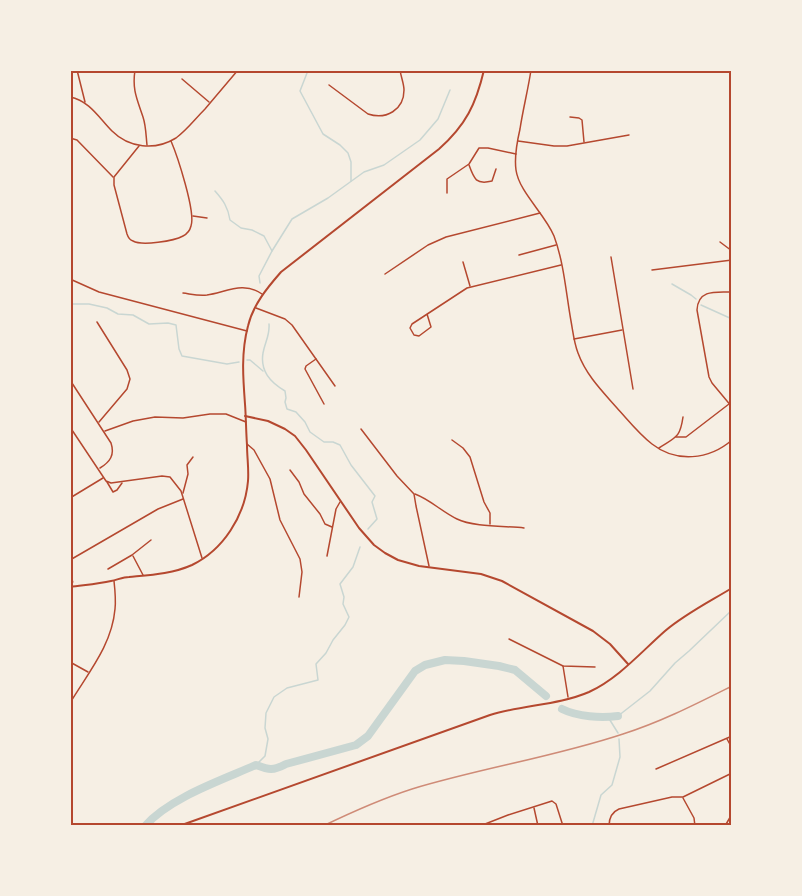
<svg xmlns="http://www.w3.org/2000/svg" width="802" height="896" font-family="Figtree,sans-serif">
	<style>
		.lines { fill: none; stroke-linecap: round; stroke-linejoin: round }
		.stream { stroke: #c9d6d2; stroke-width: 1.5 }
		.river { stroke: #c9d6d2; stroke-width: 8 }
		.path { stroke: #b5482f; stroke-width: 1 }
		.minor { stroke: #b5482f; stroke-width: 1.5 }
		.tertiary { stroke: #b5482f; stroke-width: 2 }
		.rail { stroke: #cf8b77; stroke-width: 1.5 }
		.neatline { fill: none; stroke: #b5482f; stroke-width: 2 }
	</style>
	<rect width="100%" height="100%" fill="#f6efe4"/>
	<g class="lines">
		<g class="stream">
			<polyline points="304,70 307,73 300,91 323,134 340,145 348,153 351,162 351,181"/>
			<path d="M 215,191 C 223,200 228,207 230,220 L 241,228 L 252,230 L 264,236 L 272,251"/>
			<polyline points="260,283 259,276 272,251 292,219 328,198 364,172 384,165 420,140 438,119 450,90"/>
			<polyline points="672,284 691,295 696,299"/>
			<polyline points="70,304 89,304 107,308 118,314 133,315 149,324 168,323 176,325 179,349 182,356 227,364 239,362"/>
			<polyline points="701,305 732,319"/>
			<path d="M 269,324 C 270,335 265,342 263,353 C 260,371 270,382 285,391 L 286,398 L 285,402 L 287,409 L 296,412 L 305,422 L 310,432 L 324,442 L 333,442 L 340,445 L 351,465 L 375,496 L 372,502 L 377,519 L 368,529"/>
			<polyline points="247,360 250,360 263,371"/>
			<polyline points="618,716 650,691 675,663 689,651 732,610"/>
			<polyline points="608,717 618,733"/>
			<polyline points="256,765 265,756 268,739 265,728 266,713 274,697 287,688 318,680 316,664 326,653 333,640 345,625 349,617 343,604 344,597 340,584 353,567 360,547"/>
			<polyline points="592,826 601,795 612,785 620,757 619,739"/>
		</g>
		<g class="river">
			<path d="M 562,709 C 578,717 601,718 618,716"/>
			<path d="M 145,826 C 169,798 222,780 256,765 C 269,770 273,771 286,764 L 356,745 L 368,736 L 415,671 L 425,665 L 445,660 L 464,661 L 499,666 L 515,670 L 546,696"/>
		</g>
		<polyline class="path" points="70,571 73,582"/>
		<g class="minor">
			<polyline points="77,70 85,102"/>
			<path d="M 135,70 C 132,90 137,99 143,117 C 146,126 146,136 147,145"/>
			<path d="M 531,70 C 528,90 523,109 520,129 C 517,142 514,156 516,170 C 519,192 545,214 554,236 C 564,263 566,293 571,321 C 573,332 574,343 578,353 C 586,375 602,391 617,408 C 628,420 639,434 652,444 C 676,463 709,460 732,440"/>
			<polyline points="182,79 209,102"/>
			<path d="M 329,85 L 368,114 C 386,120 404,110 404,90 C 404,84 401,77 400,70"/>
			<path d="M 70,97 C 90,101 99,118 112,131 C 129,148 155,151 176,138 C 187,130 195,119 205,109 C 216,96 227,83 238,70"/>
			<polyline points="570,117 579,118 582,120 584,142"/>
			<polyline points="70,138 77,140 113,177"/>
			<polyline points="518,141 554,146 567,146 629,135"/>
			<path d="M 139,146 L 114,177 L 114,185 L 127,234 C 128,237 129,240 133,241 C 142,246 174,241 183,236 C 187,234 190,230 191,226 C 196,212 177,155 171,141"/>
			<path d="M 469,165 C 474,179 476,185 492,181 L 496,169"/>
			<polyline points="447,193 447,179 469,164 479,148 488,148 516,154"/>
			<polyline points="193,216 207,218"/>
			<polyline points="720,242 732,251"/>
			<polyline points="519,255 556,245"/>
			<polyline points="611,257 633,389"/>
			<polyline points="463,262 470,286"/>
			<polyline points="652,270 732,260"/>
			<polyline points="385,274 428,245 446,237 540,213"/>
			<polyline points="70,279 99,292 247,331"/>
			<path d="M 732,292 C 716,292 698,289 697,310 L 709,377 L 712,383 L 732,407"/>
			<path d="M 183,293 C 191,294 198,296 207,295 C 226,292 244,281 262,294"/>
			<polyline points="256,308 285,319 292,325 335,386"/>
			<polyline points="427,314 431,327 419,336 414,335 410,328 412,324 467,288 561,265"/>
			<polyline points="97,322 127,370 130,379 127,389 99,422"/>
			<polyline points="574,339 622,330"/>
			<polyline points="316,359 306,366 305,369 324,404"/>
			<path d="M 70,380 L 111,443 C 115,455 110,462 100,468"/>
			<polyline points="70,427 106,481 111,483 162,476 170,477 181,491 202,558"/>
			<polyline points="361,429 397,476 414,494 416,506 429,566"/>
			<polyline points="105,431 133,421 155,417 183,418 210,414 226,414 246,422"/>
			<polyline points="676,437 686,437 729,404"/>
			<polyline points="452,440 463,448 470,457 484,502 490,513 490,524"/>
			<polyline points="247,444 254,450 270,479 280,520 300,559 302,572 299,597"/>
			<path d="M 659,448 C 676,437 680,438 683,417"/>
			<polyline points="290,470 299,482 304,494 320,514 325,524 332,527"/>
			<polyline points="107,482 113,492 117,490 122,483"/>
			<polyline points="183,493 188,474 187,465 193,457"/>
			<path d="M 415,494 C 431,500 442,512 457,519 C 473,527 506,526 524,528"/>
			<polyline points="70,498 103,478"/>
			<polyline points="133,556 143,575"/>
			<polyline points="327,556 336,509 340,502"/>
			<polyline points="70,560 158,509 183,499"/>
			<polyline points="108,569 132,555 151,540"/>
			<polyline points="509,639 563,666 595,667"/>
			<polyline points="70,662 88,672"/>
			<polyline points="563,666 568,697"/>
			<path d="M 70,703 C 88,673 112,645 115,609 C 116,600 115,590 114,581"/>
			<polyline points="727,739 732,748"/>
			<polyline points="656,769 732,736"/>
			<polyline points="683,798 694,818 695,826"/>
			<polyline points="534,808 538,826"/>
			<polyline points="480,826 508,815 552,801 556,804 563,826"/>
			<path d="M 609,826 C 609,818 612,812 619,809 L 672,797 L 683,797 L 732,773"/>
			<polyline points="725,826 732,814"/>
		</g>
		<g class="tertiary">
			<polyline points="245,416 268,421 285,429 295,436 306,450 359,528 374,545 385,553 398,560 419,566 481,574 502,581 593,631 610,644 628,664"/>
			<path d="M 70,587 C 84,585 98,584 111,581 C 117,580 123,577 129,577 C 150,575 172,574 192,565 C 223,550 245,516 248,481 C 249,469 247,457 247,445 C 246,431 246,417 245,404 C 243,378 241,352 248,326 C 253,305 267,288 281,272 L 439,149 C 466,125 476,104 484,70"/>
			<path d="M 179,826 L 490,715 C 522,705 559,705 589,692 C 619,678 641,652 665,631 C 685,614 709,602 732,588"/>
		</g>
		<path class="rail" d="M 323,826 C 352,812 381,799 412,789 C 481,768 554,757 623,734 C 661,722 696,704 732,686"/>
	</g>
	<rect width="802" height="896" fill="none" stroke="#f6efe4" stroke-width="144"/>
	<rect x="72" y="72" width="658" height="752" class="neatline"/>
</svg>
